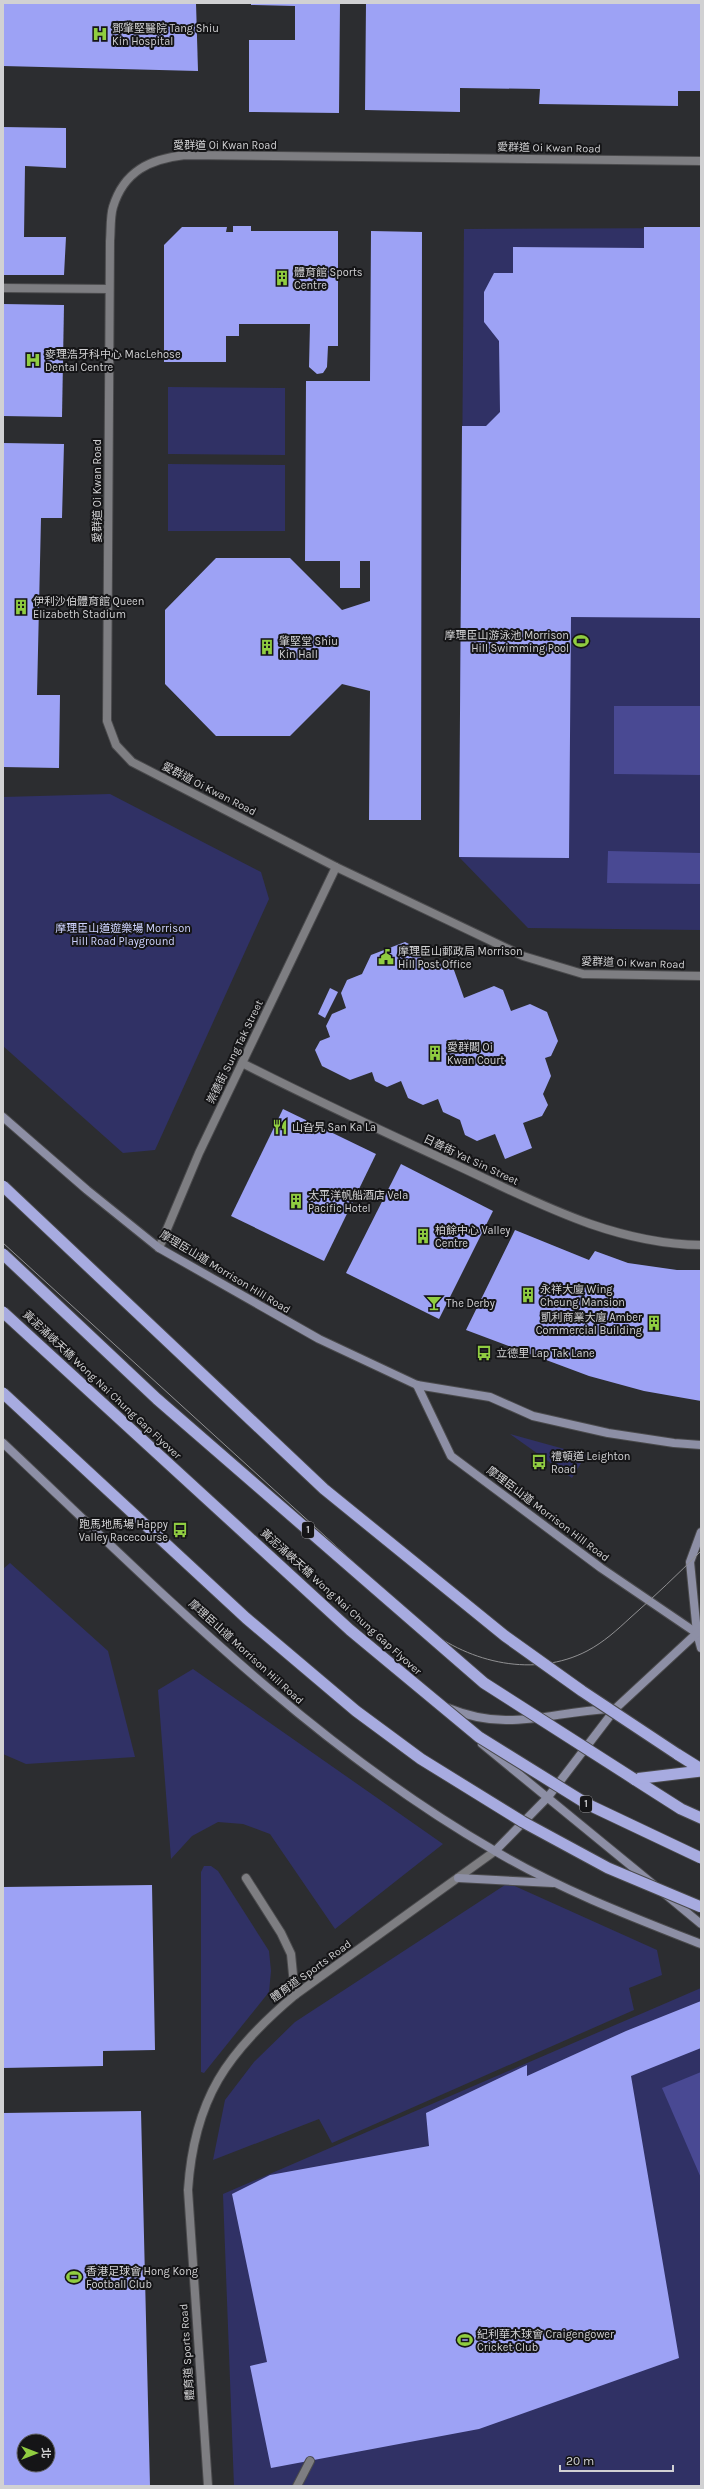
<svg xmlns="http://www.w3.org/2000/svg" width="704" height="2489" font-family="Karla,'Noto Sans TC',sans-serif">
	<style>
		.green { fill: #303165 }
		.water { fill: #494993 }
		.building { fill: #9da2f5; fill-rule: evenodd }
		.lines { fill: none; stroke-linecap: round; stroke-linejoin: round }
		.service-casing { stroke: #4a4a4c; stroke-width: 10 }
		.minor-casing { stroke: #4a4a4c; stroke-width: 10 }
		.tertiary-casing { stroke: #4a4a4c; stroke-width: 10 }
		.secondary-casing { stroke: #4a4a4c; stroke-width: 10 }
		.trunk-casing { stroke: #4a4a4c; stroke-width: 13 }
		.service { stroke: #7e7e82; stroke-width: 8 }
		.minor { stroke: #7e7e82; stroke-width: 8 }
		.tertiary { stroke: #7e7e82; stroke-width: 8 }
		.secondary { stroke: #8d8fa5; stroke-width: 8 }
		.trunk { stroke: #a7abe0; stroke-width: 11 }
		.tram { stroke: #909092; stroke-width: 1 }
		.trunk-bridge-casing { stroke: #4a4a4c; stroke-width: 13; stroke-linecap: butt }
		.trunk-bridge { stroke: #a7abe0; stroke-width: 11 }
		.labels { text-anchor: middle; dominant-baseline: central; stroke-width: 4; stroke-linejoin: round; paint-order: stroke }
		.shield { fill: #151517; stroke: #99999b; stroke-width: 1 }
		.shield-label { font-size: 10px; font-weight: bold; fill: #d1d1d3 }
		.poi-label { font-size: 11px; fill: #d1d1d3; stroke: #151517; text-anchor: start }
		.street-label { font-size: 11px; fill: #d1d1d3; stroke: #151517 }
		.park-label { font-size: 11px; fill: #cfd4ff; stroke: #151517 }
	</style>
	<rect width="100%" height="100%" fill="#2c2d30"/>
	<g class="green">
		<polygon points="701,228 701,930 528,928 459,857 464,229"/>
		<polygon points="168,387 285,388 285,455 168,454"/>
		<polygon points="168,464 285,465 285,531 168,531"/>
		<polygon points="110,794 261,872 269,899 155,1150 123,1153 3,1046 3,797"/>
		<polygon points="510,1434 586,1455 572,1478"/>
		<polygon points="10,1563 108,1651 135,1757 26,1764 3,1754 3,1569"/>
		<polygon points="193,1669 443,1844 335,1929 270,1834 243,1824 218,1822 192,1836 171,1859 158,1690"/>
		<polygon points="204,1866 211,1866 218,1871 269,1951 271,1971 269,1992 204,2073 201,2072 201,1872"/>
		<polygon points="508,1883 657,1950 662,1975 629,1988 634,2010 332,2143 319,2119 213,2160 225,2100 254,2062 295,2022"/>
		<polygon points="701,1988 701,2486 234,2486 223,2194"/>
	</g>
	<g class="water">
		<polygon points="614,706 701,706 701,775 614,774"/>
		<polygon points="608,851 701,853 701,884 607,883"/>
		<polygon points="701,2072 701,2178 662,2088"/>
	</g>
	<g class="building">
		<polygon points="3,3 196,3 198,71 3,66"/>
		<polygon points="251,3 340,3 339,113 249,112 249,40 295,40 295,6 251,5"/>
		<polygon points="366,3 701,3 701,91 678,91 678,106 539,104 540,89 460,88 460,112 365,110"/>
		<polygon points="3,127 66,128 66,168 25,166 24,237 66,237 64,275 3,275"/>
		<polygon points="233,226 251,226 251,231 338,231 338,346 328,346 327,367 323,373 317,374 309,367 310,324 239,324 239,336 226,336 226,362 164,362 164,245 182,227 227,227 226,232 233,232"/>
		<polygon points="644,227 701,227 701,618 571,617 569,858 459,857 462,426 486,426 500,412 499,341 484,322 484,292 494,273 513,273 513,247 644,248"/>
		<polygon points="371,231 422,232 421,820 369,820 370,691 342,684 290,736 216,736 165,684 165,610 216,558 290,558 342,610 370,601 370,561 360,561 360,588 340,588 340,561 305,561 306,381 370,381"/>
		<polygon points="3,304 64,305 62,417 3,416"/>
		<polygon points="3,443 64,444 62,518 41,518 37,695 60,695 59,768 3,767"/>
		<polygon points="405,942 417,948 425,968 450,959 464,998 494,986 503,990 511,1011 530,1004 547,1012 558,1041 551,1056 545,1058 551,1076 543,1094 548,1105 542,1116 523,1123 532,1148 505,1159 495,1134 477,1141 465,1135 460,1120 443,1112 438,1099 423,1105 408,1098 401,1081 387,1087 375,1081 372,1072 350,1080 322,1066 315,1050 320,1041 330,1037 326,1026 332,1014 346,1008 341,993 347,980 362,974 371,955"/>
		<polygon points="330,988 338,992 325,1018 318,1014"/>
		<polygon points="283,1109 376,1154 324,1261 231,1216"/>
		<polygon points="401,1164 493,1211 439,1319 346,1273"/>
		<polygon points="515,1230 589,1260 595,1251 628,1263 677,1270 701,1270 701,1401 644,1391 589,1376 466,1330"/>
		<polygon points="152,1885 155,2050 103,2051 103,2066 3,2068 3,1887"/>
		<polygon points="701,2001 701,2048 631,2076 679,2358 479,2429 271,2468 250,2366 267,2362 232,2194 270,2175 429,2146 426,2113 527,2065 527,2076 626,2031"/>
		<path d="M 141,2111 L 150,2486 L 3,2486 L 3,2113 ZM 24,2441 L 48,2441 L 48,2465 L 24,2465 Z"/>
	</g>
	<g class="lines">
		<defs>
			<g id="service">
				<polyline points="3,288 109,289"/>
				<polyline points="246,1878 281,1933 291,1954 295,1995"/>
				<polyline points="297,2486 310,2461"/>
			</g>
			<g id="minor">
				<path d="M 701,161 L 185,155 C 150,159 124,171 113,207 C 110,217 111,230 110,241 L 107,721 L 116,745 L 132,762 L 336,867 L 523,956 L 583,974 L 701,976"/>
				<path d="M 242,1063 C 313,1099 384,1132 456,1165 C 534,1201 612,1244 701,1245"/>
				<polyline points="159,1248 199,1153 336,867"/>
			</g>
			<path id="tertiary" d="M 208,2486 L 188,2190 C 194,2099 227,2052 295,1995 L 495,1851"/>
			<g id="secondary">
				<polyline points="3,1117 87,1190 159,1248 319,1339 417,1385 490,1397 533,1416 608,1433 674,1443 701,1445"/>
				<polyline points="417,1385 451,1456 601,1568 701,1636"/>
				<path d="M 3,1443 C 158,1589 309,1744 495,1851 C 559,1889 632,1917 701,1944"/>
				<polyline points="701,1532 690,1562 697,1633 701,1648"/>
				<path d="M 448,1708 C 509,1733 548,1712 609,1709"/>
				<polyline points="482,1744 653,1884"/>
				<polyline points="495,1851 548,1797 616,1708 697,1633"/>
				<polyline points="458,1878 553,1883"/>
				<polyline points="666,1895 701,1924"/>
			</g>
			<g id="trunk">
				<polyline points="677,1754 701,1769"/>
				<polyline points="634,1779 681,1809 701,1818"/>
				<polyline points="634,1779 701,1771"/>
			</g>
		</defs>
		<use href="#service" class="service-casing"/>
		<use href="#minor" class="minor-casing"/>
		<use href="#tertiary" class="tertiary-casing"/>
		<use href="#secondary" class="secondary-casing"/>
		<use href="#trunk" class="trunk-casing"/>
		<use href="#service" class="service"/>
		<use href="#minor" class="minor"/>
		<use href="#tertiary" class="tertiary"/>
		<use href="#secondary" class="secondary"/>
		<use href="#trunk" class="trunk"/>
		<path class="tram" d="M 3,1243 L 426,1628 C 470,1663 535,1678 587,1651 C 604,1642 617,1630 630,1618 C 655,1596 678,1574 701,1551"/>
		<defs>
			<g id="trunk-bridge">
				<polyline points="3,1186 324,1489 505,1636 582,1691 677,1754"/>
				<polyline points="3,1254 157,1399 484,1683 634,1779"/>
				<polyline points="3,1312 350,1630 479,1737 587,1804 701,1858"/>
				<polyline points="3,1393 246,1618 356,1711 421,1759 523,1822 608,1868 701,1907"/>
			</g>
		</defs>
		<use href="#trunk-bridge" class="trunk-bridge-casing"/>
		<use href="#trunk-bridge" class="trunk-bridge"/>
	</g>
	<defs>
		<symbol id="hospital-bare" viewBox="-9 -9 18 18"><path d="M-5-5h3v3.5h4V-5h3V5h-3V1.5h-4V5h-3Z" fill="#90cd41" stroke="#151517" stroke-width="2.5" paint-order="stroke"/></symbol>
		<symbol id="building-bare" viewBox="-9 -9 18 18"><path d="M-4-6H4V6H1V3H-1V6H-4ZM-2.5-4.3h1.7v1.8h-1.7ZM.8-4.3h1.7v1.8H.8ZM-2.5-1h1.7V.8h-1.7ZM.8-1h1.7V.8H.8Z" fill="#90cd41" stroke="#151517" stroke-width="2.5" paint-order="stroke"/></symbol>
		<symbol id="stadium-bare" viewBox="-9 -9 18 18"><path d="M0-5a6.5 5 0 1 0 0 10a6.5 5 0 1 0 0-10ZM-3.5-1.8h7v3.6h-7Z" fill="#90cd41" stroke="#151517" stroke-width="2.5" paint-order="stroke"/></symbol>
		<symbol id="civic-bare" viewBox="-9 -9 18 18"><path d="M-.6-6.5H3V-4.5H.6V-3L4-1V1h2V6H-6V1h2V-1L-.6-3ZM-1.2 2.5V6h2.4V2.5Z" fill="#90cd41" stroke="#151517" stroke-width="2.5" paint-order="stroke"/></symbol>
		<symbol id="restaurant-bare" viewBox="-9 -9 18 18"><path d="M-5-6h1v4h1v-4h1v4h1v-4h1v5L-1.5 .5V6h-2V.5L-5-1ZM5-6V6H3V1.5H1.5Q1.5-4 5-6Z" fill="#90cd41" stroke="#151517" stroke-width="2.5" paint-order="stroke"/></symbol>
		<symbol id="bar-bare" viewBox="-9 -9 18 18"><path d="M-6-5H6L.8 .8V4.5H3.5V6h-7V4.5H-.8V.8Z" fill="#90cd41" stroke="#151517" stroke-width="2.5" paint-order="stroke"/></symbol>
		<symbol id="bus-bare" viewBox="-9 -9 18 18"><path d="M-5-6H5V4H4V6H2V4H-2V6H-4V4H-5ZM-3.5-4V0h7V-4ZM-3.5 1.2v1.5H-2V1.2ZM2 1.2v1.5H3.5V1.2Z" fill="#90cd41" stroke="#151517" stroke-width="2.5" paint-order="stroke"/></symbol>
	</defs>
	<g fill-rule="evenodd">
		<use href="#hospital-bare" x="89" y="23" width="22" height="22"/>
		<use href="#building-bare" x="271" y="267" width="22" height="22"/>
		<use href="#hospital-bare" x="22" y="349" width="22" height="22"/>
		<use href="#building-bare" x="10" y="596" width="22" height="22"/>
		<use href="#stadium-bare" x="570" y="630" width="22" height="22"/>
		<use href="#building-bare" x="256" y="636" width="22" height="22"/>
		<use href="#civic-bare" x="375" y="946" width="22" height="22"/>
		<use href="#building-bare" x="424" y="1042" width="22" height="22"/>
		<use href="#restaurant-bare" x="269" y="1116" width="22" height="22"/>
		<use href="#building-bare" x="285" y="1190" width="22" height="22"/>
		<use href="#building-bare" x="412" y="1225" width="22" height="22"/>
		<use href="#building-bare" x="517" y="1284" width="22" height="22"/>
		<use href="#bar-bare" x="423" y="1292" width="22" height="22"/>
		<use href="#building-bare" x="643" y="1312" width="22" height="22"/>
		<use href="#bus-bare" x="473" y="1342" width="22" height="22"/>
		<use href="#bus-bare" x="528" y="1451" width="22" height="22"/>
		<use href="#bus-bare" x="169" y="1519" width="22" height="22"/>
		<use href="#stadium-bare" x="63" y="2266" width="22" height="22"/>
		<use href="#stadium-bare" x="454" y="2329" width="22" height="22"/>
	</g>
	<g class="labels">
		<g class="shield">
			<rect x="302" y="1522" width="12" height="16" rx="3"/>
			<rect x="580" y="1796" width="12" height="16" rx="3"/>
		</g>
		<g class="shield-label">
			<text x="308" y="1530">1</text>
			<text x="586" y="1804">1</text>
		</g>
		<g class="poi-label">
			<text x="112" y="28">鄧肇堅醫院 Tang Shiu<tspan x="112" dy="13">Kin Hospital</tspan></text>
			<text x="294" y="272">體育館 Sports<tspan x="294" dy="13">Centre</tspan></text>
			<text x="45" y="354">麥理浩牙科中心 MacLehose<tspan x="45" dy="13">Dental Centre</tspan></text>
			<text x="33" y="601">伊利沙伯體育館 Queen<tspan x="33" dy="13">Elizabeth Stadium</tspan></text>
			<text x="569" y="635" text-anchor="end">摩理臣山游泳池 Morrison<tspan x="569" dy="13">Hill Swimming Pool</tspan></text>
			<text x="279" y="641">肇堅堂 Shiu<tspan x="279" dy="13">Kin Hall</tspan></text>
			<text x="398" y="951">摩理臣山郵政局 Morrison<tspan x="398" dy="13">Hill Post Office</tspan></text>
			<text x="447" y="1047">愛群閣 Oi<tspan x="447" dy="13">Kwan Court</tspan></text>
			<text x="292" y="1127">山旮旯 San Ka La</text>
			<text x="308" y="1195">太平洋帆船酒店 Vela<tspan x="308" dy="13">Pacific Hotel</tspan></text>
			<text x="435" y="1230">柏餘中心 Valley<tspan x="435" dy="13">Centre</tspan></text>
			<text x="540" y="1289">永祥大廈 Wing<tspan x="540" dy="13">Cheung Mansion</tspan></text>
			<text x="446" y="1303">The Derby</text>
			<text x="642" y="1317" text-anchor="end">凱利商業大廈 Amber<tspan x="642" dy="13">Commercial Building</tspan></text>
			<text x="496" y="1353">立德里 Lap Tak Lane</text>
			<text x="551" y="1456">禮頓道 Leighton<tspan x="551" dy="13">Road</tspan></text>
			<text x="168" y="1524" text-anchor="end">跑馬地馬場 Happy<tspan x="168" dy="13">Valley Racecourse</tspan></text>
			<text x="86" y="2271">香港足球會 Hong Kong<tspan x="86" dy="13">Football Club</tspan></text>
			<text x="477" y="2334">紀利華木球會 Craigengower<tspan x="477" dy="13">Cricket Club</tspan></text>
		</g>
		<g class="street-label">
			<text x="225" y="145">愛群道 Oi Kwan Road</text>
			<text transform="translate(549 148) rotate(1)">愛群道 Oi Kwan Road</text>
			<text transform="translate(97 491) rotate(-90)">愛群道 Oi Kwan Road</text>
			<text transform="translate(209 789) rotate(27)">愛群道 Oi Kwan Road</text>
			<text transform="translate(633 963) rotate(2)">愛群道 Oi Kwan Road</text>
			<text transform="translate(235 1052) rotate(-64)">崇德街 Sung Tak Street</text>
			<text transform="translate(471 1160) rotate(25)">日善街 Yat Sin Street</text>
			<text transform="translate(225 1272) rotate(31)">摩理臣山道 Morrison Hill Road</text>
			<text transform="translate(102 1385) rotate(43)">黃泥涌峽天橋 Wong Nai Chung Gap Flyover</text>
			<text transform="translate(548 1514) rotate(37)">摩理臣山道 Morrison Hill Road</text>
			<text transform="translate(341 1602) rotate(42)">黃泥涌峽天橋 Wong Nai Chung Gap Flyover</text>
			<text transform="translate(246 1652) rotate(42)">摩理臣山道 Morrison Hill Road</text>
			<text transform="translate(311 1971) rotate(-36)">體育道 Sports Road</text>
			<text transform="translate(187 2352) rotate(-94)">體育道 Sports Road</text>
		</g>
		<g class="park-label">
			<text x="123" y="928">摩理臣山道遊樂場 Morrison<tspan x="123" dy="13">Hill Road Playground</tspan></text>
		</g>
	</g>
	<rect width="704" height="2489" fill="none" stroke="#d1d1d3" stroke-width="8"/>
	<g transform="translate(36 2453) rotate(90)"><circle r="19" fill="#151517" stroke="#606062"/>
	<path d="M0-3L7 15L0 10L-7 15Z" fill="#90cd41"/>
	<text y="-6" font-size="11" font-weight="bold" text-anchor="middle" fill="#d1d1d3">北</text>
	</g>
	<path d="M560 2465v6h113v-6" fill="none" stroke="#d1d1d3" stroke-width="2"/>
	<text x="566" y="2465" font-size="12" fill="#d1d1d3" stroke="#151517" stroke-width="3" paint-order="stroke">20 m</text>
</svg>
